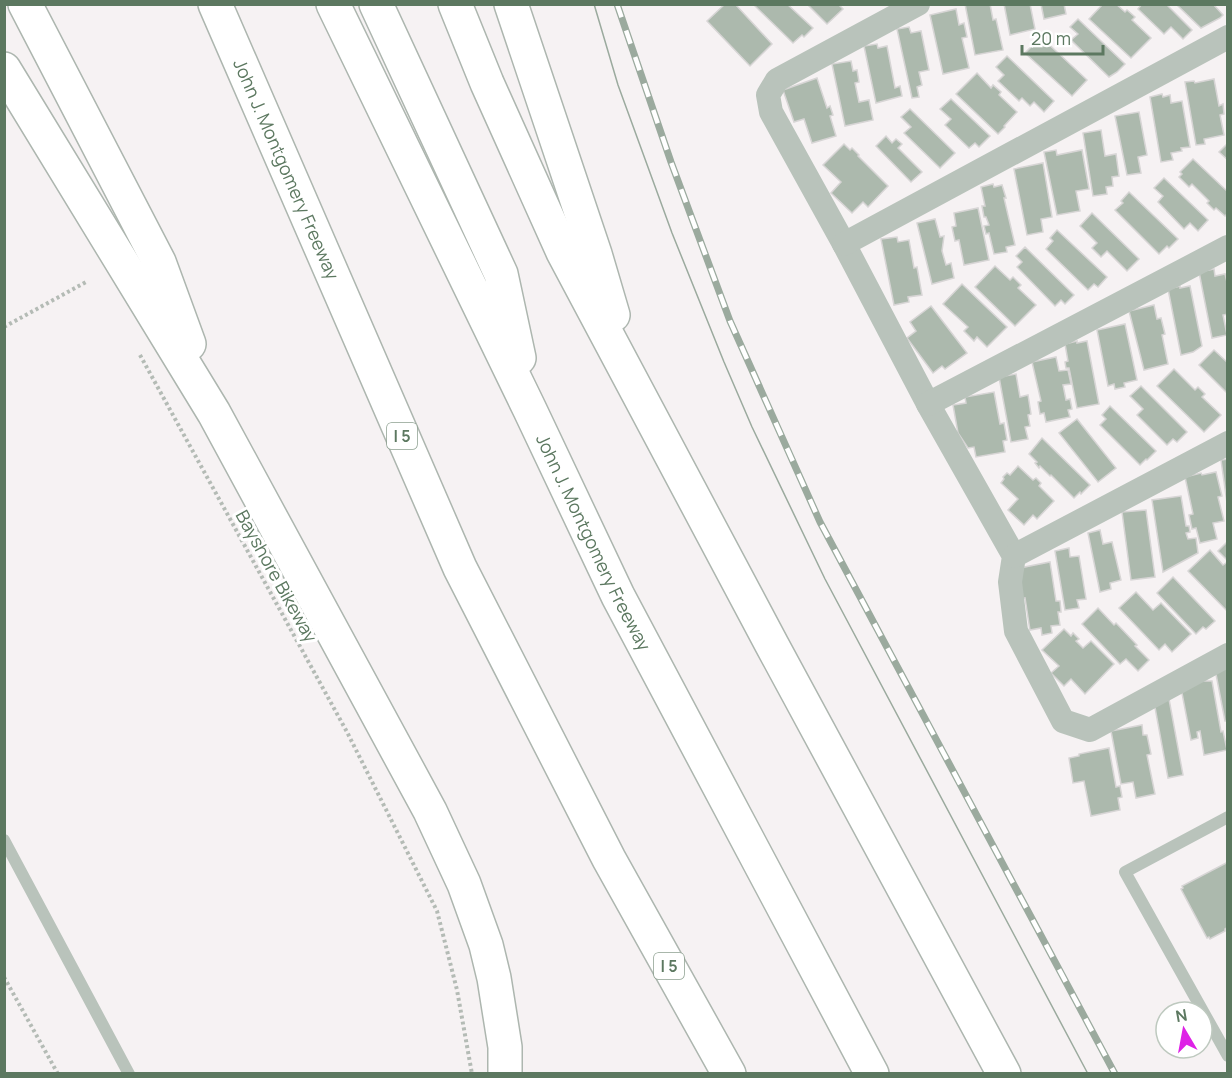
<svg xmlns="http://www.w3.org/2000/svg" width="1232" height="1078" font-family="Manrope,sans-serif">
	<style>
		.building { fill: #acb9ad; stroke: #d7d5d5; stroke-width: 1.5 }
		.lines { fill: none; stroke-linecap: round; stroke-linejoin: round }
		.highway-casing { stroke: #adb6af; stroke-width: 36 }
		.path { stroke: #b4bbb5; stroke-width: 4; stroke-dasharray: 3 3; stroke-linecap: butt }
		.lane { stroke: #b9c3bb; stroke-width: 12 }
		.street { stroke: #b9c3bb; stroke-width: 24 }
		.highway { stroke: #fff; stroke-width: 33 }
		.tram { stroke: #9baa9e; stroke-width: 1.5 }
		.rail-casing { stroke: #9baa9e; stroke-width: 7 }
		.rail { stroke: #fff; stroke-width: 4.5; stroke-dasharray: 14; stroke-linecap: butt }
		.labels { text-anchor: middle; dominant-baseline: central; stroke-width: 6; stroke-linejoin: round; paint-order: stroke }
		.shield { fill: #fff; stroke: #8da090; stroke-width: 1.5 }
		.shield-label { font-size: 16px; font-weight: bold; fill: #5c7860 }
		.street-label { font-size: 18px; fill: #5c7860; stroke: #fff }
	</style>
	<rect width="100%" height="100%" fill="#f6f2f3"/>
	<g class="building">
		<polygon points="725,4 735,4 772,44 750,66 707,21"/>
		<polygon points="753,4 787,4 813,28 804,37 802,35 793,43"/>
		<polygon points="807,4 838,4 843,9 827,24"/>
		<polygon points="965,4 990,4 993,20 996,19 1003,50 975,55"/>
		<polygon points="1004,4 1030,4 1035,29 1010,35"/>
		<polygon points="1041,4 1064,4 1066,14 1044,19"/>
		<polygon points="1103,4 1116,4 1125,12 1127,10 1135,17 1132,20 1151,38 1131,58 1089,19"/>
		<polygon points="1142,4 1166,4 1192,30 1183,39 1171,27 1164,34 1138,9"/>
		<polygon points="1176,4 1213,4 1223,15 1220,18 1201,28"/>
		<polygon points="956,9 959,25 964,23 967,37 962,38 969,68 943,74 930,15"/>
		<polygon points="1078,19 1125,64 1117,72 1109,77 1071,40 1078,34 1070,27"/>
		<polygon points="909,27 911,33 921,31 929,70 919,72 922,85 917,87 919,97 912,98 897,29"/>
		<polygon points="1041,37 1087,80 1072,96 1025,53"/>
		<polygon points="877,44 878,48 887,46 895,88 900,86 902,96 876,103 864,46"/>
		<polygon points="1007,56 1054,101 1044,112 1034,102 1030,106 1022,98 1019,101 998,81 1004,75 996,67"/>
		<polygon points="851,61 853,71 857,70 859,82 855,83 859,102 869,100 873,120 845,126 832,64"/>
		<polygon points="977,73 991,88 993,85 1001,92 999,95 1017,112 1004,126 1005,127 998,134 956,94"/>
		<polygon points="817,78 827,108 830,106 833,115 830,116 836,136 812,143 804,119 794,122 783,90"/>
		<polygon points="1214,79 1219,106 1223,104 1224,114 1220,115 1224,135 1204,139 1205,144 1196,145 1185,82 1194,81 1195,83"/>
		<polygon points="1162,94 1163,97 1170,95 1171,103 1182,101 1190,147 1181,148 1182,151 1171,153 1173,160 1161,162 1150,97"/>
		<polygon points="951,99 990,136 979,147 975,143 969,148 945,125 951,119 940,109"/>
		<polygon points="910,109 955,153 940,168 904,133 911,127 901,117"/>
		<polygon points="1139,112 1147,155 1138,157 1141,173 1127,175 1115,116"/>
		<polygon points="1101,130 1105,156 1116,154 1119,176 1112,177 1113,186 1106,187 1107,194 1093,196 1083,133"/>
		<polygon points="886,136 892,143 896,139 902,144 898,148 922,172 911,182 876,146"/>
		<polygon points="1228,143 1228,160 1219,152"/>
		<polygon points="844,144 850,150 852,148 859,155 858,156 888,186 868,207 863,202 852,213 831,193 841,182 823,165"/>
		<polygon points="1056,150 1057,155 1082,150 1089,189 1076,191 1080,211 1057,215 1044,152"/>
		<polygon points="1193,159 1228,192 1228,213 1225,216 1216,208 1214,210 1207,203 1209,201 1192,184 1189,187 1179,177 1182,174 1180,172"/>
		<polygon points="1043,163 1052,217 1041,219 1043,232 1027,235 1014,169"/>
		<polygon points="1164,178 1208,220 1198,231 1190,223 1184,229 1158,202 1163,196 1154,188"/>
		<polygon points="993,184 994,187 1002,185 1006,198 1004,198 1015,245 1006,247 1007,252 994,254 989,233 986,234 984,226 989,225 986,217 984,217 982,206 985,206 981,187"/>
		<polygon points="1129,192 1178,239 1169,248 1167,246 1159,254 1115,210 1123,203 1121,201"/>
		<polygon points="978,208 989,260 964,265 959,240 955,241 952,227 956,226 954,213"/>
		<polygon points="1092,213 1139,259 1127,271 1107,251 1101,257 1092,248 1097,243 1080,226"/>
		<polygon points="935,219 940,237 944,236 942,251 946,265 951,263 954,278 932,284 917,223"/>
		<polygon points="1057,230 1107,277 1098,287 1094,284 1088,290 1046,249 1053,241 1050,238"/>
		<polygon points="897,237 898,242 909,240 914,268 917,267 922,295 908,297 909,302 894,305 881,239"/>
		<polygon points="1025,247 1074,295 1065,304 1061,300 1055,306 1017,267 1022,262 1016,256"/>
		<polygon points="995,266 1010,280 1013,277 1021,285 1018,288 1036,305 1015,326 975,287"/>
		<polygon points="1214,269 1215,276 1225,274 1228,286 1228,314 1223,315 1227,335 1212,338 1199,272"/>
		<polygon points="962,284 1007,327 987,347 977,337 974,341 964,331 968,327 943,304"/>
		<polygon points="1180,286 1180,288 1190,286 1202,346 1193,352 1181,355 1168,289"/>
		<polygon points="1154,305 1157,319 1161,318 1165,334 1162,335 1168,364 1144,370 1129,311"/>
		<polygon points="931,306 967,353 945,369 942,366 933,373 907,338 916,331 910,322"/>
		<polygon points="1125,324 1137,380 1124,383 1125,387 1115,389 1114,384 1108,386 1097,330"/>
		<polygon points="1077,341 1077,343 1087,341 1099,404 1077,408 1069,368 1066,368 1065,362 1068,361 1065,344"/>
		<polygon points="1214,350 1228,363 1228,394 1199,365"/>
		<polygon points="1056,357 1059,371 1068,370 1071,384 1063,385 1066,400 1070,399 1072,409 1068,410 1070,417 1046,422 1044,413 1040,414 1038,402 1041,401 1032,362"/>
		<polygon points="1174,369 1195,390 1198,387 1205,394 1202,397 1221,415 1204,432 1157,386"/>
		<polygon points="1016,374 1020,397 1028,395 1031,414 1028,415 1030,426 1025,427 1028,439 1011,442 999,377"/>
		<polygon points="1141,386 1187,432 1177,442 1173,439 1167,445 1137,415 1143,409 1130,396"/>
		<polygon points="994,392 1000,424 1004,423 1007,440 1003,441 1005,452 976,457 974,447 968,448 958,433 953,405 966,403 965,397"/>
		<polygon points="1110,406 1156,451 1147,460 1146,459 1140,465 1100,425 1106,419 1102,415"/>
		<polygon points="1077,419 1116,468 1098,482 1059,433"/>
		<polygon points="1042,438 1090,485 1081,494 1080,492 1074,498 1051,475 1050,476 1040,466 1039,468 1035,463 1037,462 1029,454"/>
		<polygon points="1228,459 1228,510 1221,460"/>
		<polygon points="1018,466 1033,480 1036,478 1041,483 1039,486 1054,501 1037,519 1033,515 1024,525 1008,510 1018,499 1001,483 1004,479 1003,477 1007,473 1010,475"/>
		<polygon points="1216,472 1222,496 1218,497 1224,521 1213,523 1217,539 1200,543 1196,528 1192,529 1189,515 1193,514 1185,477 1201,473 1202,475"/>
		<polygon points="1181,496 1186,526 1189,526 1190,532 1186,533 1188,539 1196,538 1198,553 1163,572 1152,500"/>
		<polygon points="1146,510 1155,577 1131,580 1122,512"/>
		<polygon points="1100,530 1103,544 1112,542 1121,580 1110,583 1111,589 1100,592 1088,533"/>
		<polygon points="1227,542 1228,543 1228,561 1218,551"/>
		<polygon points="1069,548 1070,557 1079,556 1086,599 1077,600 1079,608 1065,610 1055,551"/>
		<polygon points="1210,550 1223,565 1226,563 1228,564 1228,612 1188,571"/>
		<polygon points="1050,562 1056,601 1060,601 1061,612 1058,612 1060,625 1051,626 1052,633 1042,635 1041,628 1030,630 1025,598 1016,600 1020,568"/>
		<polygon points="1173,577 1215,621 1206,629 1203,627 1196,634 1157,593"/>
		<polygon points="1136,592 1153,610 1161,603 1191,634 1172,652 1165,644 1159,650 1119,608"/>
		<polygon points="1098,608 1114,625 1116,623 1137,645 1135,646 1149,660 1138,671 1126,659 1120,664 1082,624"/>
		<polygon points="1064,629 1071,636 1073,633 1079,639 1076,641 1083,648 1091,641 1114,664 1085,694 1071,679 1064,686 1051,673 1059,666 1042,650"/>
		<polygon points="1228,665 1228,721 1225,721 1215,669"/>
		<polygon points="1203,681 1212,681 1221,732 1223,731 1227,750 1204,755 1200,731 1197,732 1198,738 1191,740 1181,688"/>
		<polygon points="1169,699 1183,775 1168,778 1154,702"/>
		<polygon points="1142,725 1143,735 1147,735 1151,754 1147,755 1155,794 1136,798 1133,782 1121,784 1111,731"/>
		<polygon points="1109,748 1116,787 1120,786 1122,797 1118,798 1120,810 1091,816 1084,781 1073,783 1069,758 1079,756 1079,754"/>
		<polygon points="1228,862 1228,927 1225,929 1225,931 1210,939 1209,937 1207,938 1181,889 1183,888 1182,886"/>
	</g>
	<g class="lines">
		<defs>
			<g id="highway">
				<polyline points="25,4 159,262 189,344"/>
				<path id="s1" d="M 215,4 L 460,568 L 609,859 L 729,1074"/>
				<path id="s2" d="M 333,4 L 530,410 L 618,596 L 872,1074"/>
				<polyline points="376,4 501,274 519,358"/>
				<polyline points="455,4 487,83 563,252 772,645 1004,1074"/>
				<polyline points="511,4 595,254 613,315"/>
				<polyline points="4,69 214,413 430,811 464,884 486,945 494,978 505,1047 505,1074"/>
			</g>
		</defs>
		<use href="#highway" class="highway-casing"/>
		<g class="path">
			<polyline points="4,327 86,282"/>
			<polyline points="140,355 347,732 437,911 457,990 472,1074"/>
			<polyline points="4,977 58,1074"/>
		</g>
		<g class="lane">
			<polyline points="1228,817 1125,872 1228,1056"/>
			<polyline points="4,840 129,1074"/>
		</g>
		<g class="street">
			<polyline points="918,4 777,80 768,95 771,112 844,244 928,404 1014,556 1010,582 1016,631 1063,721 1090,730 1228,655"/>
			<polyline points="844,244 1228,37"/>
			<polyline points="928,404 1228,247"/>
			<polyline points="1014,556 1228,443"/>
		</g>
		<use href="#highway" class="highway"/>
		<polyline class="tram" points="594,4 618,85 672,233 724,362 752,427 825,579 1088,1074"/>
		<defs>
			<polyline id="rail" points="617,4 671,162 730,321 820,522 1115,1074"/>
		</defs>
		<use href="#rail" class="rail-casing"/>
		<use href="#rail" class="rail"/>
	</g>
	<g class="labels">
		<g class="shield">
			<rect x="387" y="423" width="30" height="26" rx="4.5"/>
			<rect x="654" y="953" width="30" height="26" rx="4.5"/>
		</g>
		<g class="shield-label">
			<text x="402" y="436">I 5</text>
			<text x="669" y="966">I 5</text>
		</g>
		<g class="street-label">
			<text stroke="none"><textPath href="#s1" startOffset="180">John J. Montgomery Freeway</textPath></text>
			<text stroke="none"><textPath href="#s2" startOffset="598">John J. Montgomery Freeway</textPath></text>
			<text transform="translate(277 576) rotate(61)">Bayshore Bikeway</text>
		</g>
	</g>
	<rect width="1232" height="1078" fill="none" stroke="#5c7860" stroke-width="12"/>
	<g transform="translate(1184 1030) rotate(350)"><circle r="28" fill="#ffffff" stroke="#bec9bf" stroke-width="1.5"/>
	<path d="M0-4.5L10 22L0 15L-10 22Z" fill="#de21e6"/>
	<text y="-9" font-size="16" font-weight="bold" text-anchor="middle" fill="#5c7860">N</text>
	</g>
	<path d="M1022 45v9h81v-9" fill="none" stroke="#5c7860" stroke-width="3"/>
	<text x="1031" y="45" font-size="18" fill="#5c7860" stroke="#ffffff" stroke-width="4.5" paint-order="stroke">20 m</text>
</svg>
